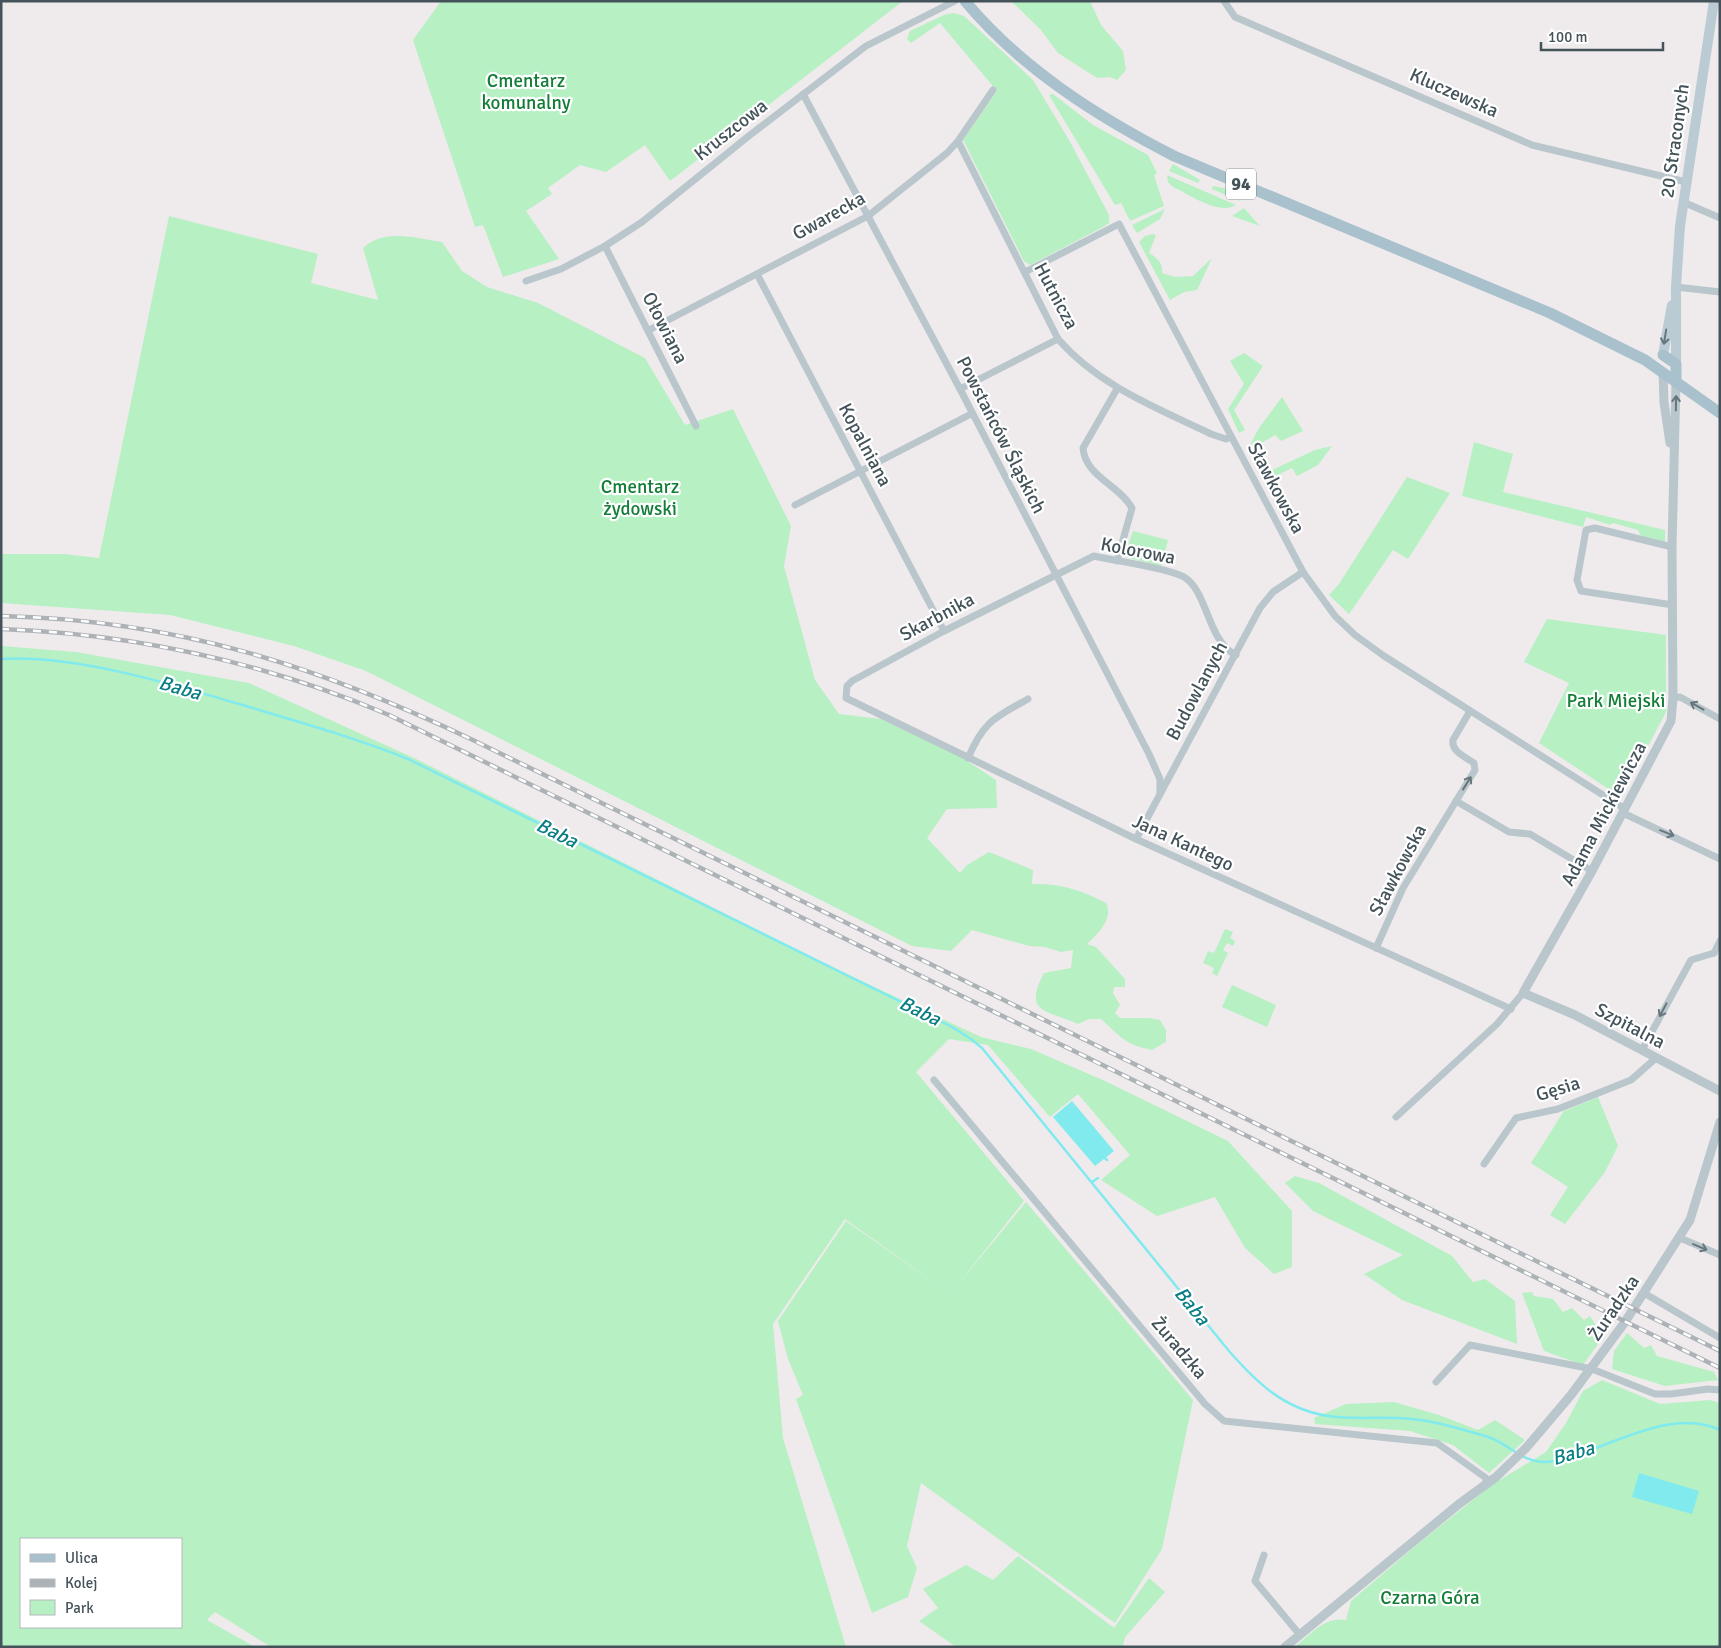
<svg xmlns="http://www.w3.org/2000/svg" width="1721" height="1648" font-family="Signika,sans-serif">
	<style>
		.green { fill: #b6f0c3; fill-rule: evenodd }
		.water { fill: #80eaef }
		.lines { fill: none; stroke-linecap: round; stroke-linejoin: round }
		.stream { stroke: #80eaef; stroke-width: 2.5 }
		.minor { stroke: #b9c6cc; stroke-width: 7 }
		.tertiary { stroke: #b9c6cc; stroke-width: 9 }
		.secondary { stroke: #bacbd4; stroke-width: 10 }
		.primary { stroke: #a9c1cd; stroke-width: 11 }
		.rail-casing { stroke: #adb2b6; stroke-width: 4.5 }
		.rail { stroke: #fff; stroke-width: 2.5; stroke-dasharray: 8; stroke-linecap: butt }
		.oneway { stroke: #67777e }
		.oneway2 { stroke: #66767c }
		.labels { text-anchor: middle; dominant-baseline: central; stroke-width: 4.5; stroke-linejoin: round; paint-order: stroke }
		.shield { fill: #fff; stroke: #7b878b; stroke-width: 1 }
		.shield-label { font-size: 18px; font-weight: bold; fill: #435359 }
		.park-label { font-size: 19px; fill: #127d36; stroke: #fff }
		.street-label { font-size: 19px; fill: #435359; stroke: #fff }
		.water-label { font-size: 20px; font-style: italic; fill: #087e84; stroke: #fff }
	</style>
	<rect width="100%" height="100%" fill="#efebec"/>
	<g class="green">
		<polygon points="441,1 903,1 670,181 645,145 606,172 580,165 548,188 552,194 526,211 559,259 503,277 483,225 475,227 413,40"/>
		<polygon points="1011,1 1090,1 1101,25 1123,51 1126,70 1117,80 1110,77 1097,78 1058,53 1041,30"/>
		<polygon points="954,13 964,16 1033,80 1069,140 1109,215 1109,223 1103,227 1030,265 1024,261 963,140 997,91 940,23 911,43 907,39 910,31 944,15"/>
		<polygon points="1053,94 1093,125 1148,155 1157,173 1154,175 1164,206 1130,221 1121,203 1115,205 1049,95"/>
		<polygon points="1173,164 1200,180 1198,183 1169,171"/>
		<path d="M 1167,175 L 1236,205 C 1219,216 1189,194 1173,187 L 1168,182 Z"/>
		<polygon points="1213,186 1242,192 1243,198 1240,201 1212,189"/>
		<polygon points="1244,208 1260,226 1232,216"/>
		<polygon points="1165,209 1160,219 1137,233 1132,225"/>
		<path d="M 169,216 L 318,254 L 311,283 L 378,300 L 363,248 C 384,228 416,238 442,242 L 462,271 L 487,287 L 538,303 L 645,358 L 685,425 L 733,409 L 791,526 L 784,566 L 815,680 L 839,714 L 881,719 L 961,757 L 996,780 L 997,808 L 947,809 L 927,838 L 960,873 L 967,865 L 989,852 L 1033,870 L 1032,884 C 1059,883 1082,890 1106,903 C 1114,918 1098,934 1087,944 L 1096,947 L 1125,979 L 1125,987 L 1114,987 L 1113,993 L 1120,1005 L 1115,1013 L 1120,1018 L 1149,1018 L 1160,1020 L 1166,1030 L 1166,1042 L 1152,1050 C 1124,1044 1121,1037 1101,1019 L 1089,1019 L 1078,1024 C 1048,1010 1022,1014 1044,973 L 1071,968 L 1073,950 L 1061,952 L 1045,947 L 1029,946 L 972,930 L 951,951 L 912,946 L 366,671 L 294,646 L 170,615 L 1,603 L 1,554 L 64,554 L 99,558 Z"/>
		<path d="M 1152,234 L 1156,235 L 1149,253 C 1157,257 1164,265 1162,273 L 1175,277 L 1193,276 L 1212,258 L 1197,290 L 1184,292 L 1170,300 L 1139,242 L 1145,236 Z"/>
		<polygon points="1244,353 1263,366 1234,410 1245,430 1239,433 1228,409 1244,384 1230,361"/>
		<polygon points="1282,397 1303,431 1281,441 1275,435 1260,444 1256,452 1252,453 1249,447 1259,428"/>
		<polygon points="1474,442 1513,454 1503,492 1665,530 1665,544 1641,536 1638,530 1613,523 1610,525 1586,517 1583,527 1462,496"/>
		<polygon points="1332,446 1318,465 1297,476 1292,468 1266,481 1254,458 1260,458 1268,472 1315,450"/>
		<polygon points="1407,477 1450,493 1408,559 1393,550 1349,614 1329,595 1339,584"/>
		<polygon points="1133,531 1168,540 1161,566 1124,557"/>
		<polygon points="1547,619 1666,635 1666,712 1628,784 1620,792 1607,788 1539,743 1569,683 1524,662"/>
		<path d="M 1,646 L 76,652 L 249,683 L 414,758 L 838,970 L 981,1037 L 1031,1049 L 1105,1081 L 1228,1141 L 1292,1211 L 1292,1267 L 1274,1274 L 1245,1248 L 1215,1197 L 1157,1216 L 1101,1180 L 1130,1155 L 1078,1094 L 1050,1117 L 988,1045 L 949,1039 L 916,1072 L 1024,1201 L 956,1287 L 1026,1202 L 1193,1400 L 1162,1549 L 1115,1623 L 921,1483 L 907,1546 L 917,1568 L 908,1597 L 872,1613 L 796,1399 L 803,1395 L 788,1359 L 778,1321 L 846,1221 L 950,1294 L 845,1219 L 773,1324 L 783,1438 L 846,1647 L 271,1647 L 215,1612 L 207,1620 L 255,1647 L 1,1647 ZM 21,1539 L 181,1539 L 181,1627 L 21,1627 Z"/>
		<polygon points="1225,929 1233,932 1230,938 1235,941 1233,946 1227,943 1223,950 1228,953 1217,976 1212,973 1214,968 1203,963 1208,951 1214,953"/>
		<polygon points="1232,985 1276,1005 1267,1027 1222,1007"/>
		<polygon points="1598,1097 1618,1146 1605,1172 1565,1224 1550,1215 1568,1187 1531,1163 1564,1111"/>
		<polygon points="1295,1176 1319,1183 1452,1256 1473,1282 1485,1279 1515,1301 1517,1344 1402,1300 1364,1274 1403,1255 1313,1211 1285,1183"/>
		<polygon points="1532,1292 1534,1296 1553,1299 1563,1312 1572,1308 1584,1320 1590,1316 1603,1337 1583,1365 1544,1351 1522,1293"/>
		<polygon points="1627,1333 1644,1348 1651,1345 1657,1356 1714,1372 1718,1380 1665,1386 1612,1369 1614,1351"/>
		<path d="M 1602,1380 L 1660,1404 L 1710,1400 L 1720,1403 L 1720,1647 L 1295,1647 C 1311,1634 1325,1616 1346,1620 L 1351,1601 L 1419,1543 L 1493,1484 L 1546,1452 L 1566,1423 L 1583,1391 Z"/>
		<polygon points="1394,1402 1439,1415 1478,1430 1495,1420 1525,1440 1489,1473 1453,1445 1410,1431 1315,1424 1314,1418 1346,1404"/>
		<polygon points="1018,1556 1114,1628 1149,1578 1165,1592 1125,1637 1123,1647 956,1647 919,1621 938,1608 923,1589 966,1565 993,1580"/>
	</g>
	<g class="water">
		<polygon points="1072,1101 1114,1151 1095,1166 1053,1117"/>
		<polygon points="1639,1473 1699,1491 1692,1514 1632,1497"/>
	</g>
	<g class="lines">
		<g class="stream">
			<path d="M 1,659 C 75,655 168,683 239,704 C 296,721 353,737 408,759 L 952,1027 L 971,1039 L 982,1048 L 1229,1351 C 1257,1383 1284,1409 1328,1416 C 1355,1420 1384,1416 1411,1419 C 1435,1421 1461,1429 1485,1436 C 1508,1442 1520,1462 1545,1462 C 1559,1462 1573,1456 1585,1452 C 1626,1438 1677,1410 1720,1430"/>
			<polyline points="1105,1158 1107,1160"/>
			<polyline points="1092,1182 1098,1178"/>
		</g>
		<g class="minor">
			<polyline points="1224,1 1235,17 1532,145 1686,182"/>
			<polyline points="803,94 960,389 1149,754 1160,779 1160,794"/>
			<path d="M 958,141 L 1058,339 C 1099,386 1157,408 1211,434 L 1226,439 L 1231,437"/>
			<polyline points="1683,202 1720,218"/>
			<polyline points="605,246 696,426"/>
			<polyline points="1025,272 1119,224 1303,572 1335,616 1355,635 1384,656 1625,809"/>
			<polyline points="757,274 944,631"/>
			<polyline points="526,281 561,269 605,246 642,222 750,135 866,46 955,1"/>
			<polyline points="1676,287 1720,292"/>
			<polyline points="649,330 868,216 947,153 958,141 993,90"/>
			<polyline points="960,389 1058,339"/>
			<path d="M 1117,389 L 1083,448 C 1085,476 1119,485 1132,508 L 1117,561"/>
			<polyline points="795,505 971,414"/>
			<polyline points="1672,547 1595,528 1586,530 1577,580 1581,591 1673,605"/>
			<path d="M 1236,655 C 1207,641 1208,591 1184,577 C 1168,568 1115,561 1094,556 L 944,631 L 852,681 L 847,686 L 846,698 L 1136,839 L 1511,1009"/>
			<polyline points="1673,698 1680,697 1720,719"/>
			<path d="M 968,758 C 984,721 994,718 1028,699"/>
			<polyline points="1456,801 1509,832 1530,834 1592,871"/>
			<polyline points="1623,813 1720,859"/>
			<polyline points="1136,839 1260,608 1273,592 1303,572"/>
			<path d="M 1376,948 L 1403,888 L 1475,770 L 1474,763 C 1466,757 1451,752 1453,740 L 1470,711"/>
			<polyline points="1714,953 1720,941"/>
			<polyline points="1642,1050 1691,960 1714,953"/>
			<polyline points="934,1080 1205,1404 1224,1421 1437,1443 1486,1478 1486,1482"/>
			<polyline points="1396,1117 1497,1024 1523,993"/>
			<polyline points="1484,1164 1516,1118 1558,1109 1631,1080 1656,1058"/>
			<polyline points="1680,1238 1720,1255"/>
			<polyline points="1644,1293 1720,1338"/>
			<polyline points="1436,1382 1470,1345 1592,1369 1655,1394 1671,1394 1708,1389 1720,1390"/>
			<polyline points="1264,1555 1255,1581 1300,1635"/>
		</g>
		<g class="tertiary">
			<polyline points="1663,372 1664,402 1670,443"/>
			<polyline points="1676,382 1672,547 1673,698 1671,721 1592,871 1523,993 1575,1015 1720,1091"/>
			<polyline points="1285,1647 1459,1504 1496,1477 1526,1448 1571,1395 1625,1322 1690,1220 1720,1122"/>
		</g>
		<g class="secondary">
			<polyline points="1663,355 1672,305"/>
			<polyline points="1676,364 1676,287 1680,226 1714,1"/>
		</g>
		<g class="primary">
			<path d="M 965,1 C 1021,68 1096,116 1174,156 L 1550,313 L 1645,360 L 1720,413"/>
			<polyline points="1663,355 1676,364 1676,382"/>
		</g>
		<defs>
			<g id="rail">
				<path d="M 1,616 C 177,620 318,666 475,741 L 1720,1351"/>
				<path d="M 1,629 C 135,634 266,663 389,715 L 1720,1368"/>
			</g>
		</defs>
		<use href="#rail" class="rail-casing"/>
		<use href="#rail" class="rail"/>
	</g>
	<defs><path id="oneway-shaft" d="M-6 0H5M1.5-3L5.5 0L1.5 3" fill="none" stroke-width="1.6" stroke-linecap="round" stroke-linejoin="round" transform="scale(1.25)"/></defs>
	<use class="oneway" href="#oneway-shaft" transform="translate(1665 337) rotate(99)"/>
	<g class="oneway2">
		<use href="#oneway-shaft" transform="translate(1676 403) rotate(-89)"/>
		<use href="#oneway-shaft" transform="translate(1697 706) rotate(-151)"/>
		<use href="#oneway-shaft" transform="translate(1467 783) rotate(-58)"/>
		<use href="#oneway-shaft" transform="translate(1667 833) rotate(22)"/>
		<use href="#oneway-shaft" transform="translate(1663 1010) rotate(118)"/>
		<use href="#oneway-shaft" transform="translate(1700 1247) rotate(23)"/>
	</g>
	<g class="labels">
		<rect class="shield" x="1226" y="168.5" width="30" height="31" rx="4"/>
		<g class="shield-label">
			<text x="1241" y="184">94</text>
		</g>
		<g class="park-label">
			<text x="526" y="81">Cmentarz<tspan x="526" dy="22">komunalny</tspan></text>
			<text x="640" y="487">Cmentarz<tspan x="640" dy="22">żydowski</tspan></text>
			<text x="1616" y="701">Park Miejski</text>
			<text x="1430" y="1598">Czarna Góra</text>
		</g>
		<g class="street-label">
			<text transform="translate(1454 93) rotate(24)">Kluczewska</text>
			<text transform="translate(731 130) rotate(-38)">Kruszcowa</text>
			<text transform="translate(1675 141) rotate(-82)">20 Straconych</text>
			<text transform="translate(829 216) rotate(-29)">Gwarecka</text>
			<text transform="translate(1056 296) rotate(62)">Hutnicza</text>
			<text transform="translate(665 328) rotate(63)">Ołowiana</text>
			<text transform="translate(1001 435) rotate(63)">Powstańców Śląskich</text>
			<text transform="translate(865 445) rotate(62)">Kopalniana</text>
			<text transform="translate(1276 488) rotate(62)">Sławkowska</text>
			<text transform="translate(1138 551) rotate(11)">Kolorowa</text>
			<text transform="translate(937 617) rotate(-28)">Skarbnika</text>
			<text transform="translate(1197 691) rotate(-62)">Budowlanych</text>
			<text transform="translate(1604 814) rotate(-62)">Adama Mickiewicza</text>
			<text transform="translate(1183 843) rotate(25)">Jana Kantego</text>
			<text transform="translate(1398 870) rotate(-62)">Sławkowska</text>
			<text transform="translate(1630 1026) rotate(28)">Szpitalna</text>
			<text transform="translate(1558 1089) rotate(-17)">Gęsia</text>
			<text transform="translate(1614 1308) rotate(-56)">Żuradzka</text>
			<text transform="translate(1179 1348) rotate(50)">Żuradzka</text>
		</g>
		<g class="water-label">
			<text transform="translate(180 688) rotate(16)">Baba</text>
			<text transform="translate(557 833) rotate(26)">Baba</text>
			<text transform="translate(920 1011) rotate(26)">Baba</text>
			<text transform="translate(1192 1306) rotate(51)">Baba</text>
			<text transform="translate(1573 1453) rotate(-16)">Baba</text>
		</g>
	</g>
	<rect width="1721" height="1648" fill="none" stroke="#435359" stroke-width="5"/>
	<rect x="20" y="1538" width="162" height="90" fill="#ffffff" stroke="#b4babd"/>
	<rect x="30" y="1554" width="25" height="8" fill="#a9c1cd" stroke="#b4babd"/>
	<text x="65" y="1563" font-size="15" fill="#435359">Ulica</text>
	<rect x="30" y="1579" width="25" height="8" fill="#adb2b6" stroke="#b4babd"/>
	<text x="65" y="1588" font-size="15" fill="#435359">Kolej</text>
	<rect x="30" y="1600" width="25" height="15" fill="#b6f0c3" stroke="#b4babd"/>
	<text x="65" y="1613" font-size="15" fill="#435359">Park</text>
	<path d="M1541 42v8h122v-8" fill="none" stroke="#435359" stroke-width="2.5"/>
	<text x="1548" y="42" font-size="15" fill="#435359" stroke="#ffffff" stroke-width="4" paint-order="stroke">100 m</text>
</svg>
